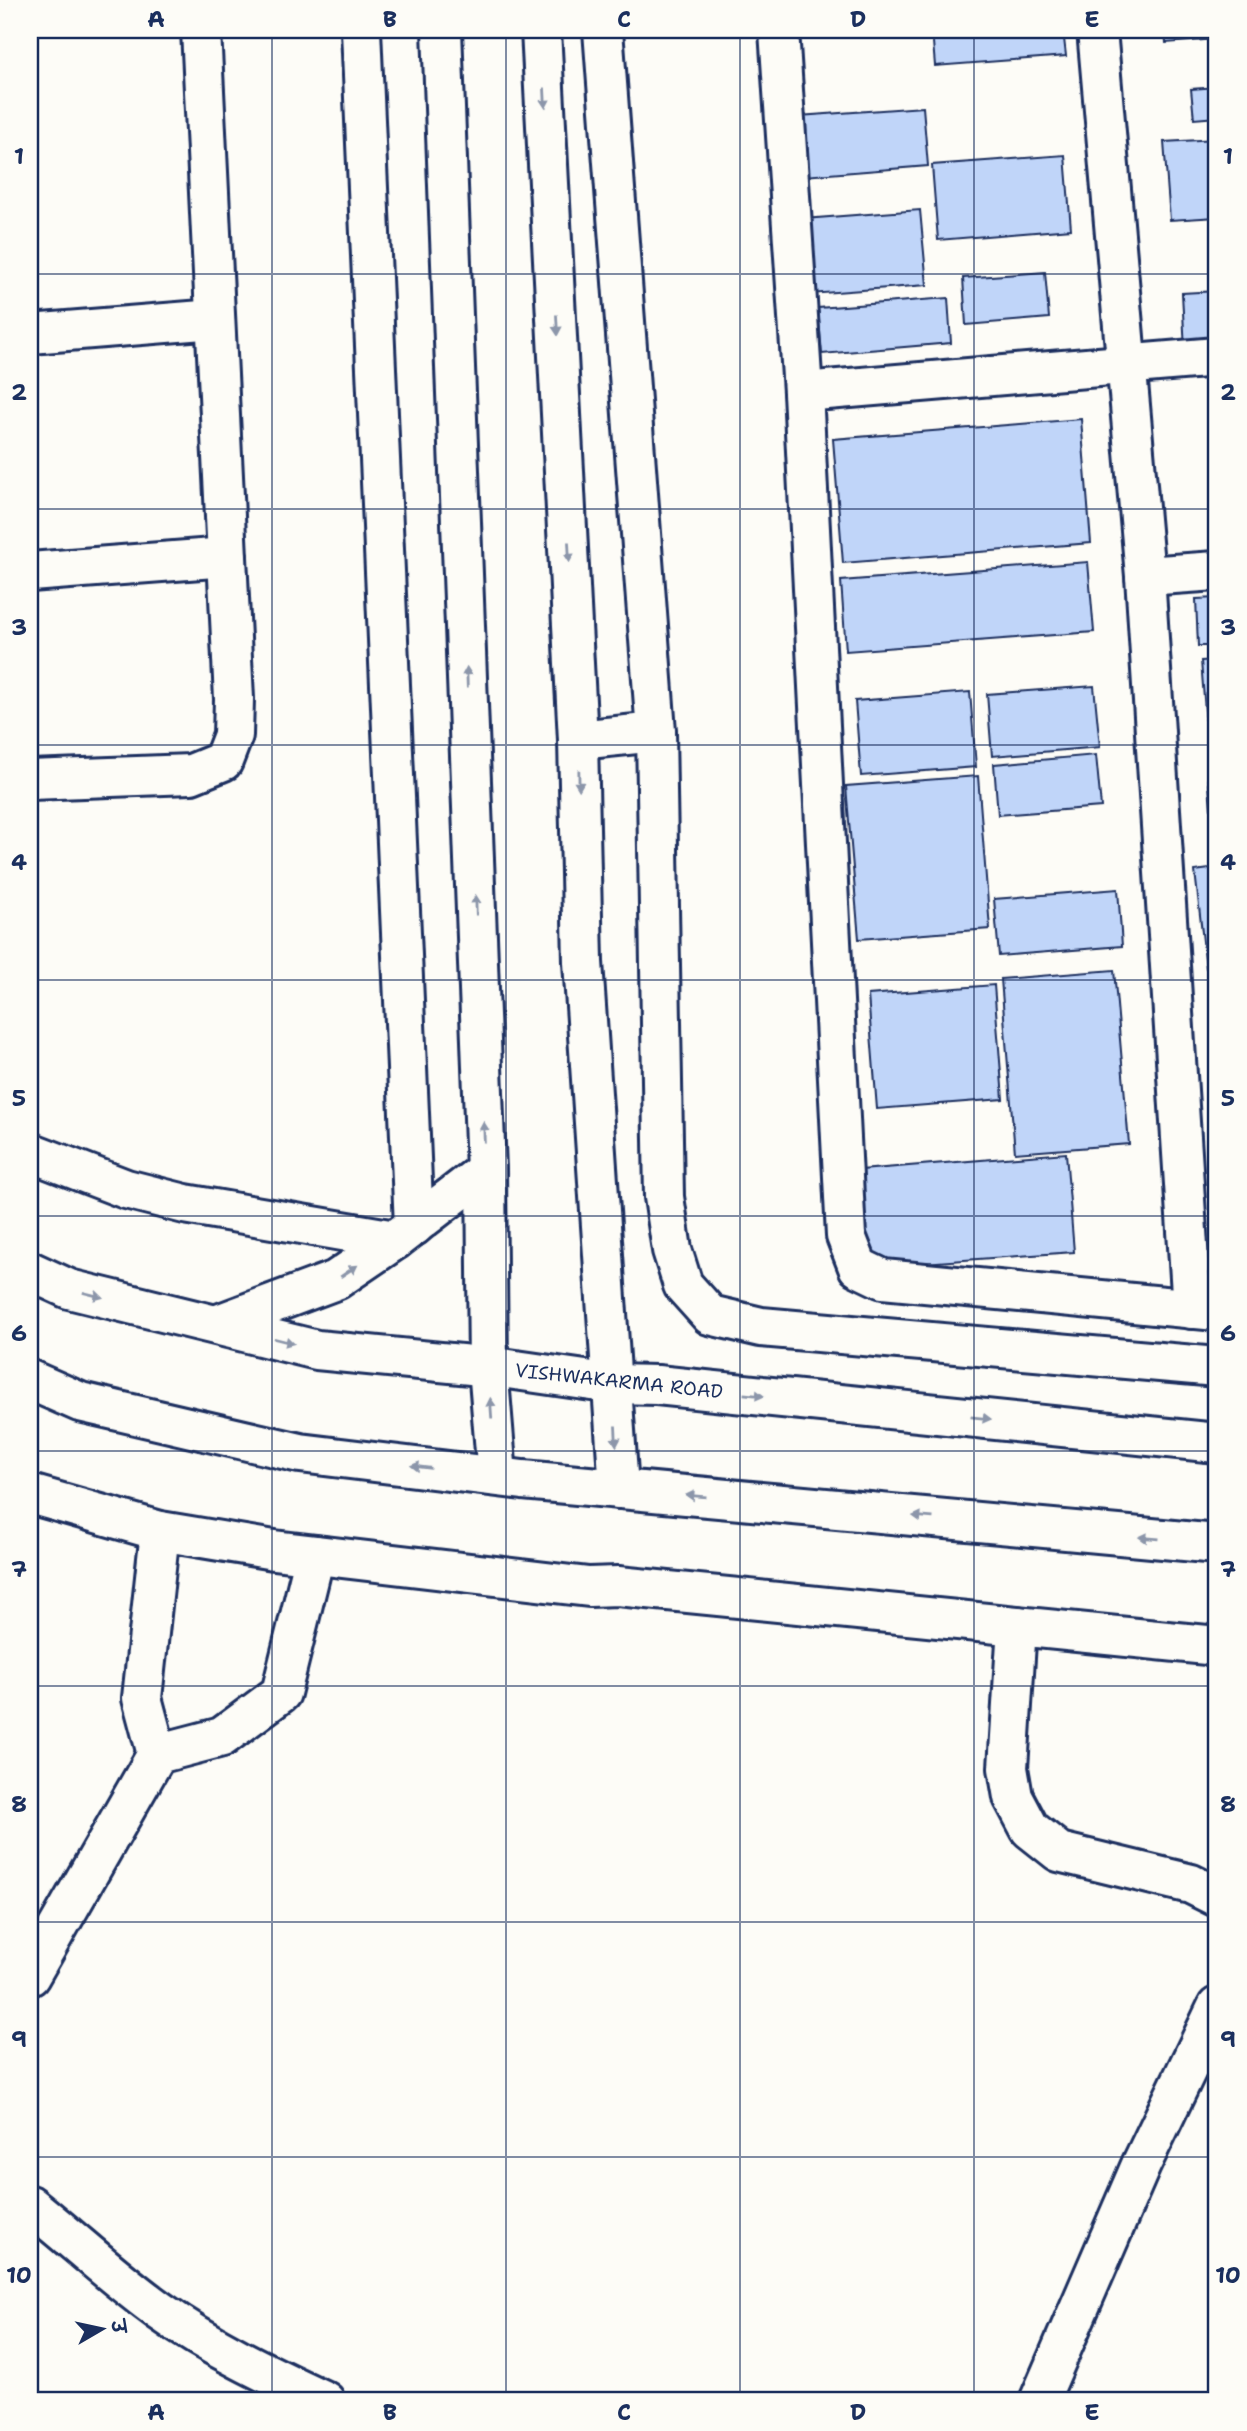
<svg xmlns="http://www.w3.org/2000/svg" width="1247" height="2431" font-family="'Shantell Sans','Playpen Sans Deva',sans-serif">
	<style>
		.building { fill: #c0d5f9; stroke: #1b2f5e; stroke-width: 2 }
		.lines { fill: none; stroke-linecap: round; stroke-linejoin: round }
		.minor-casing { stroke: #1b2f5e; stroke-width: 44 }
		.minor { stroke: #fdfcf7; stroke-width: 38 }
		.oneway { fill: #8c96aa }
		.grid { fill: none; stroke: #1b2f5e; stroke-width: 2; stroke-opacity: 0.55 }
		.labels { text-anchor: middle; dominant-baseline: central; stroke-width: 7; stroke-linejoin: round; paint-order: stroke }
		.street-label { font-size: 19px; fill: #1b2f5e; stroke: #fdfcf7 }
		.neatline { fill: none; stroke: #1b2f5e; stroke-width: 2.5 }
		.grid-label { font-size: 23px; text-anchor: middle; font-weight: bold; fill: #1b2f5e }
	</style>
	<rect width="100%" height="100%" fill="#fdfcf7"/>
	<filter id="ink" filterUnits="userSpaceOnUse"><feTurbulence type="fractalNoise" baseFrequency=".0143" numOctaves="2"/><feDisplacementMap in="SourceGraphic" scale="14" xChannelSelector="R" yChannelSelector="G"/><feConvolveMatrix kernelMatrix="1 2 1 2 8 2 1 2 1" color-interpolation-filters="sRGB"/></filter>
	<g filter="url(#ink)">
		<g class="building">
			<polygon points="801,30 860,30 802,34"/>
			<polygon points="932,30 1063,30 1066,56 935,66"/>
			<polygon points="1165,30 1217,30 1217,39 1166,43"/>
			<polygon points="1217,87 1217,117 1194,119 1191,89"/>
			<polygon points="923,107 928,166 804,176 799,116"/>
			<polygon points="1217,139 1217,217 1170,220 1164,142"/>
			<polygon points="1065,155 1071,229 938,240 932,165"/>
			<polygon points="920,210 927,285 810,294 804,219"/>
			<polygon points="1045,272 1049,318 966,325 963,278"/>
			<polygon points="1217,291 1217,348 1185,350 1182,293"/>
			<polygon points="948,298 951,343 822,354 818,308"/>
			<polygon points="1081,419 1091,543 843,563 833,439"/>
			<polygon points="1088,562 1094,632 846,651 841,581"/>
			<polygon points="1217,598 1217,646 1198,646 1196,599"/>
			<polygon points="1217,660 1217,761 1209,762 1201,661"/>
			<polygon points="1094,686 1100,747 992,756 987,694"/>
			<polygon points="970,692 976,767 861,776 855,701"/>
			<polygon points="1096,755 1101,807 998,815 994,764"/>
			<polygon points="1217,771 1217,835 1213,835 1208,772"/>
			<polygon points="978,776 990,929 859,939 846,786"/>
			<polygon points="1217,868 1217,967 1206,968 1195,871"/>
			<polygon points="1118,889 1122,946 999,956 994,899"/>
			<polygon points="1114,970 1129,1144 1015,1153 1001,979"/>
			<polygon points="994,985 1003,1099 877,1109 868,995"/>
			<polygon points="1066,1153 1074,1252 868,1267 861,1170"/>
		</g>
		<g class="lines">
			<defs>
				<g id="minor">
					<polyline points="361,30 414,1226"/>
					<polyline points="442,30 486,1170 488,1367 497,1476"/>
					<polyline points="541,30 578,740 583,962 619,1489"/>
					<polyline points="603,30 656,732 664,1197 672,1250 683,1285 710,1315 761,1327 1217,1367"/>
					<polyline points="779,30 803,392 846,1236 858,1267 883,1279 1217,1311"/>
					<polyline points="1097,30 1145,576 1192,1309"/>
					<polyline points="30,334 215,319"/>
					<polyline points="803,392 1217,357"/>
					<polyline points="30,572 227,557"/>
					<polyline points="1145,576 1217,571"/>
					<polyline points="578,740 656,732"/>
					<polyline points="30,780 191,774 223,761 233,735 234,699 201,30"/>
					<polyline points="30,1152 126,1189 185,1204 395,1240"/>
					<polyline points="30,1271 69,1289 317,1350 502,1368 613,1384 657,1385 1217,1443"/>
					<polyline points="218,1324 336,1280 395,1240 486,1170"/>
					<polyline points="30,1380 80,1402 300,1453 523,1480 1217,1544"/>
					<polyline points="30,1494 160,1531 274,1550 589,1587 618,1586 1217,1646"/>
					<polyline points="1017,1626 1008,1768 1013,1797 1030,1829 1059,1852 1191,1884 1217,1897"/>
					<polyline points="157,1754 142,1698 160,1531"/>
					<polyline points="30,1976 157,1754 222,1737 281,1693 315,1555"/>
					<path d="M 30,2205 C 74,2240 114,2278 160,2311 C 210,2347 269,2375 325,2401"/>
					<polyline points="1039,2401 1141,2165 1217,2007"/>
				</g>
			</defs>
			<use href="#minor" class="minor-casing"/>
			<use href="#minor" class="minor"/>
		</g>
		<defs><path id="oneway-solid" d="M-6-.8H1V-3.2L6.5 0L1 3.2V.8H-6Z" transform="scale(1.75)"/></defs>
		<g class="oneway">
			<use href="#oneway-solid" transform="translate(545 98) rotate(87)"/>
			<use href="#oneway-solid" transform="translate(557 325) rotate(87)"/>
			<use href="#oneway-solid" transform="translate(569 552) rotate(87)"/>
			<use href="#oneway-solid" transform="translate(467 677) rotate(-92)"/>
			<use href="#oneway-solid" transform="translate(579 780) rotate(89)"/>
			<use href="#oneway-solid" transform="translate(476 905) rotate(-92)"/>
			<use href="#oneway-solid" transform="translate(484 1132) rotate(-92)"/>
			<use href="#oneway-solid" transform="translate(349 1271) rotate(-34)"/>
			<use href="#oneway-solid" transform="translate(93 1295) rotate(14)"/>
			<use href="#oneway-solid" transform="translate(284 1341) rotate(14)"/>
			<use href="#oneway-solid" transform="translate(754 1395) rotate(6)"/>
			<use href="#oneway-solid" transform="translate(491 1408) rotate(-94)"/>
			<use href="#oneway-solid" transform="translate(981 1418) rotate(6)"/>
			<use href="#oneway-solid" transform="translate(616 1436) rotate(87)"/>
			<use href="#oneway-solid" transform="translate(421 1467) rotate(-173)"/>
			<use href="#oneway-solid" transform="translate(696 1496) rotate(-175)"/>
			<use href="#oneway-solid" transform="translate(923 1517) rotate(-175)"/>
			<use href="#oneway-solid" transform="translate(1149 1538) rotate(-175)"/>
		</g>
	</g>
	<path class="grid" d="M 272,30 L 272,2401M 506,30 L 506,2401M 740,30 L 740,2401M 974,30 L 974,2401M 30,274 L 1217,274M 30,509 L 1217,509M 30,745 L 1217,745M 30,980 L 1217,980M 30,1216 L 1217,1216M 30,1451 L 1217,1451M 30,1686 L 1217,1686M 30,1922 L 1217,1922M 30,2157 L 1217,2157"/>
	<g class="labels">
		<g class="street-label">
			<text transform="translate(619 1381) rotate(6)">VISHWAKARMA ROAD</text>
		</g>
	</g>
	<rect width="1247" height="2431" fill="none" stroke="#fdfcf7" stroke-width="77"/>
	<g transform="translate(102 2329) rotate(81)" stroke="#fdfcf7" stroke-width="5" paint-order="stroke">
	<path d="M0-5L12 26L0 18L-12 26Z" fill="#1b2f5e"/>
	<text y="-10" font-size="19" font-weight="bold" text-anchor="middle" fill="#1b2f5e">उ</text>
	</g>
	<rect x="38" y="38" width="1170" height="2354" class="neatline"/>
	<g class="grid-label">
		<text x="156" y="27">A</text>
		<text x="390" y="27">B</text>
		<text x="624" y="27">C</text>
		<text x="858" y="27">D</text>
		<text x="1092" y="27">E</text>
		<text x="19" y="164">1</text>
		<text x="1228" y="164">1</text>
		<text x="19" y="400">2</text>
		<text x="1228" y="400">2</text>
		<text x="19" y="635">3</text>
		<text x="1228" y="635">3</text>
		<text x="19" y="870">4</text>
		<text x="1228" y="870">4</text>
		<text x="19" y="1106">5</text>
		<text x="1228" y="1106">5</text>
		<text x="19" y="1341">6</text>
		<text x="1228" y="1341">6</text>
		<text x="19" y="1577">7</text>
		<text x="1228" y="1577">7</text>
		<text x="19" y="1812">8</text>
		<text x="1228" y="1812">8</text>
		<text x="19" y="2047">9</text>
		<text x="1228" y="2047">9</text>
		<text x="19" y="2283">10</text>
		<text x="1228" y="2283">10</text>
		<text x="156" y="2420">A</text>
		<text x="390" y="2420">B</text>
		<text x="624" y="2420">C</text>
		<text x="858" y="2420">D</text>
		<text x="1092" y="2420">E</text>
	</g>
</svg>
